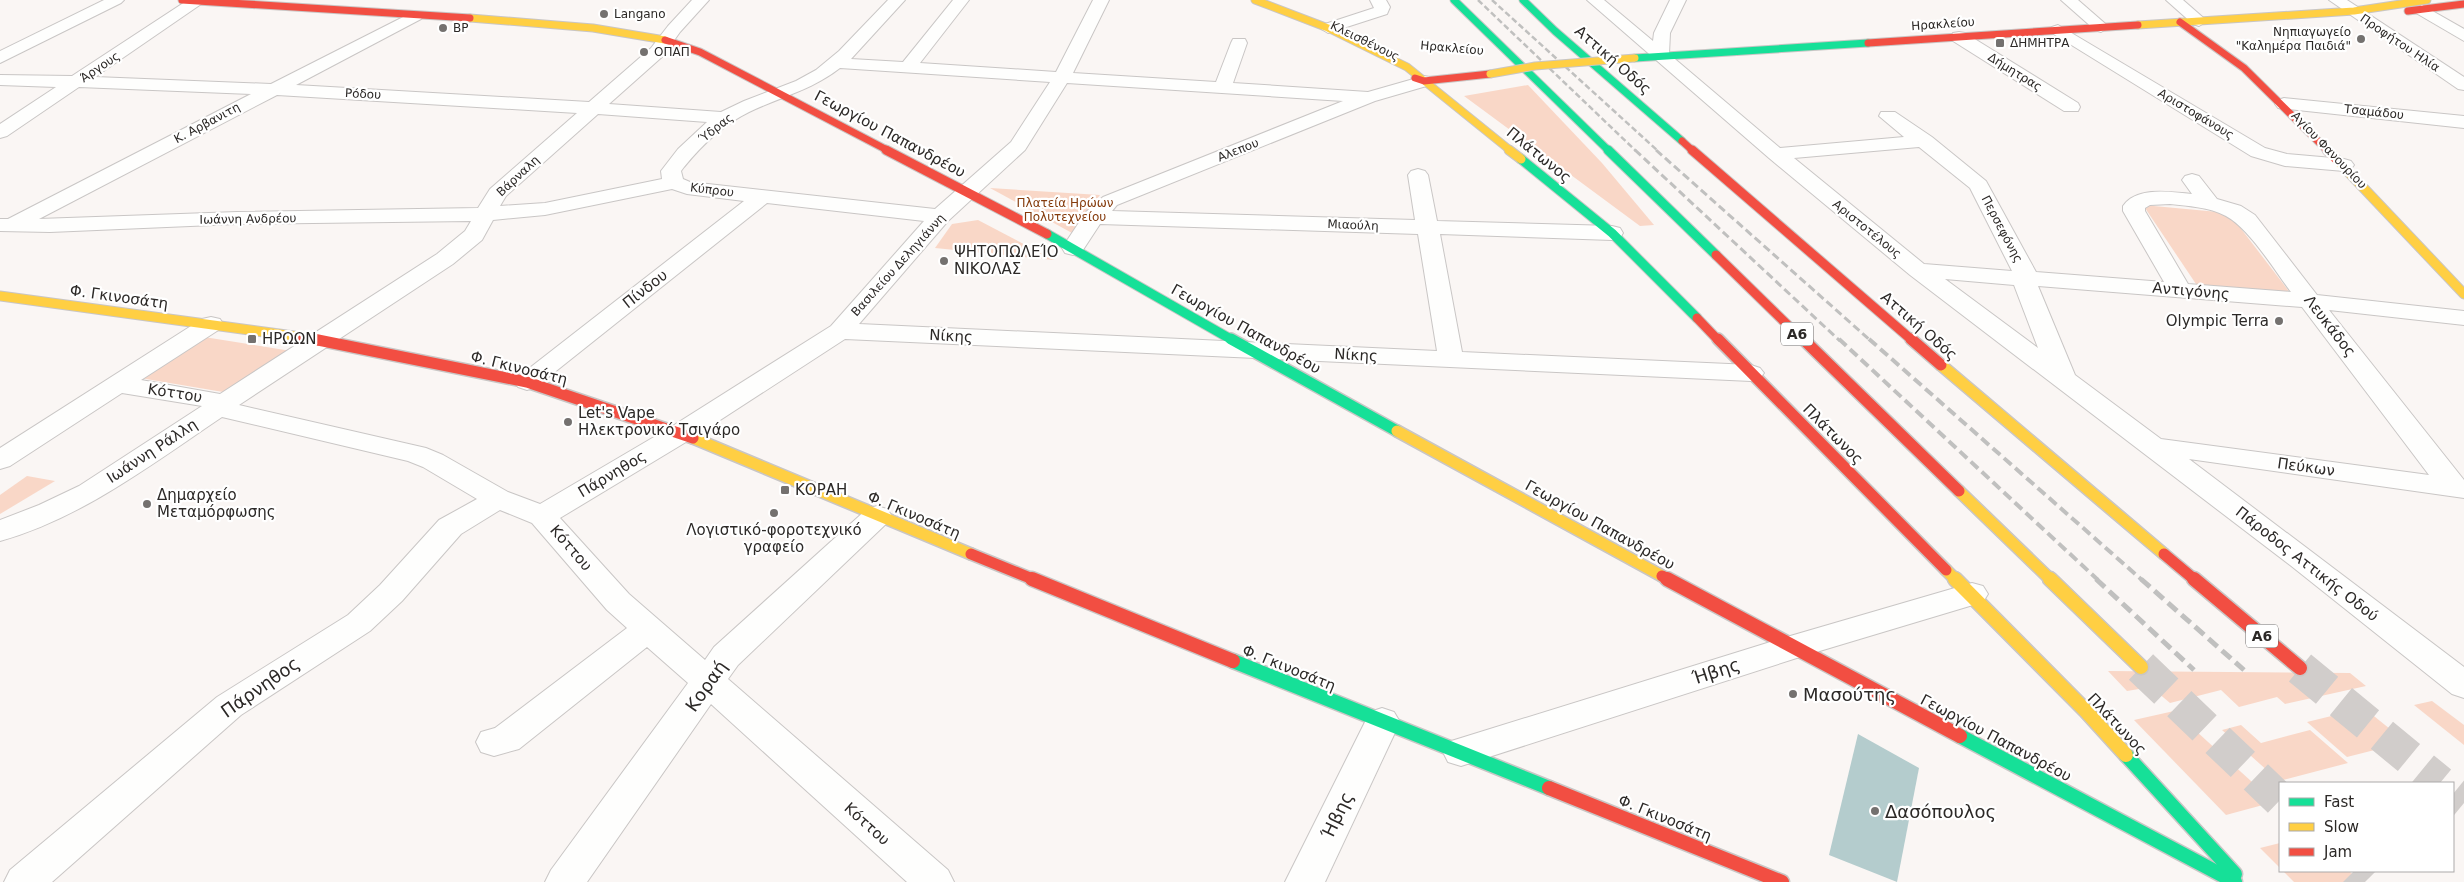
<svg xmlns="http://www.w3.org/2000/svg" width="2464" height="882" font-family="'DejaVu Sans',sans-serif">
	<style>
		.green { fill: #f9d7c7 }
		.building { fill: #b4cccd }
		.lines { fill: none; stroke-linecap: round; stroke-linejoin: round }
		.highway-tunnel { stroke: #d1cdcb; stroke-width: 35; stroke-dasharray: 35 18; stroke-linecap: butt }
		.street-casing { stroke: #c9c6c5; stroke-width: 2 }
		.fast-far3-casing { stroke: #c9c6c5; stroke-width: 9 }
		.fast-far2-casing { stroke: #c9c6c5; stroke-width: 11 }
		.fast-far1-casing { stroke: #c9c6c5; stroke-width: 14 }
		.fast-casing { stroke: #c9c6c5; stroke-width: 17 }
		.slow-far3-casing { stroke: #c9c6c5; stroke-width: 9 }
		.slow-far2-casing { stroke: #c9c6c5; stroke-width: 11 }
		.slow-far1-casing { stroke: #c9c6c5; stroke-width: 14 }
		.slow-casing { stroke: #c9c6c5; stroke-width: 17 }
		.jam-far3-casing { stroke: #c9c6c5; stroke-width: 9 }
		.jam-far2-casing { stroke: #c9c6c5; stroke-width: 11 }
		.jam-far1-casing { stroke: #c9c6c5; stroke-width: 14 }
		.jam-casing { stroke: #c9c6c5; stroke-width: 17 }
		.street { fill: #fefefd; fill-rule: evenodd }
		.fast-far3 { stroke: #16e098; stroke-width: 7 }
		.fast-far2 { stroke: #16e098; stroke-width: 9 }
		.fast-far1 { stroke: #16e098; stroke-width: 11 }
		.fast { stroke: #16e098; stroke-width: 14 }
		.slow-far3 { stroke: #ffcf43; stroke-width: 7 }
		.slow-far2 { stroke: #ffcf43; stroke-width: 9 }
		.slow-far1 { stroke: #ffcf43; stroke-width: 11 }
		.slow { stroke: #ffcf43; stroke-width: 14 }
		.jam-far3 { stroke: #f24e42; stroke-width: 7 }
		.jam-far2 { stroke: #f24e42; stroke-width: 9 }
		.jam-far1 { stroke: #f24e42; stroke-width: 11 }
		.jam { stroke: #f24e42; stroke-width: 14 }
		.rail-far3 { stroke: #c0c0bf; stroke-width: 2.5; stroke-dasharray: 6 3; stroke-linecap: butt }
		.rail-far2 { stroke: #c0c0bf; stroke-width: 3; stroke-dasharray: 8 4; stroke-linecap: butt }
		.rail-far1 { stroke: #c0c0bf; stroke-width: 4; stroke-dasharray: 10 5; stroke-linecap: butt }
		.rail { stroke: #c0c0bf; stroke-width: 5; stroke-dasharray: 12 6; stroke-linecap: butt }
		.slow-bridge-casing { stroke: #c9c6c5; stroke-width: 9; stroke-linecap: butt }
		.slow-bridge { stroke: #ffcf43; stroke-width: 7 }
		.poi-dot { fill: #74716f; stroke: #fff; stroke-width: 2 }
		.labels { text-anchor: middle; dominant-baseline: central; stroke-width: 4.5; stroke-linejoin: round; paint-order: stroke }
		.far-poi-label { font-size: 12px; fill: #2c2927; stroke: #fff; text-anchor: start }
		.far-street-label { font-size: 12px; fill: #2c2927; stroke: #fff }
		.far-park-label { font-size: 12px; fill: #853b0c; stroke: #fff }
		.shield { fill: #fff; stroke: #6b6968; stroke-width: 1 }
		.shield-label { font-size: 14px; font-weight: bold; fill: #2c2927 }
		.street-label { font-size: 15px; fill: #2c2927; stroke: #fff }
		.poi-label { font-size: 15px; fill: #2c2927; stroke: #fff; text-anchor: start }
		.near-street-label { font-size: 18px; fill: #2c2927; stroke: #fff }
		.near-poi-label { font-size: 18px; fill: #2c2927; stroke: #fff; text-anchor: start }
	</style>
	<rect width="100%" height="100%" fill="#faf6f4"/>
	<g class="green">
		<polygon points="1528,85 1602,163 1654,225 1640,226 1464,96"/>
		<polygon points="990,188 1100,195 1072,233"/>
		<polygon points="2143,205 2229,213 2291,294 2196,284"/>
		<polygon points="978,220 1054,260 935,248 952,224"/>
		<polygon points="204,337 291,351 229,393 140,378"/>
		<polygon points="27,476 55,481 0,514 0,495"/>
		<polygon points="2108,671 2350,673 2366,686 2285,704 2277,697 2239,707 2221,690 2170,703 2151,687 2127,691"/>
		<polygon points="2432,701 2464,725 2464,745 2414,705"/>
		<polygon points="2364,708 2406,742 2347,757 2307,722"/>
		<polygon points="2174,711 2274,802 2226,815 2134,720"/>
		<polygon points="2241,725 2261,743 2310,730 2348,763 2279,781 2222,730"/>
		<polygon points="2280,843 2280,868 2260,848"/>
		<polygon points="2283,871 2349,871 2361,882 2294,882"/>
	</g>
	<polygon class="building" points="1858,734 1919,768 1897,882 1829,855"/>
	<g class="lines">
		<g class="highway-tunnel">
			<polyline points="2141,667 2280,800"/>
			<polyline points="2300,668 2440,783"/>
			<polyline points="2453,794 2464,803"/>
			<polyline points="2354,871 2365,882"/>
		</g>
		<defs>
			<g id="street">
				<polygon points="104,0 124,0 121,3 0,63 0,51"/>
				<path d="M 188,0 L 207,0 L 95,77 L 271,84 L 415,11 L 423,16 L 421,19 L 296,85 L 589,102 L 651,48 L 668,26 L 692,0 L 709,0 L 680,32 L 663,56 L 609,104 L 721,112 L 744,101 L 796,81 L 816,70 L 839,51 L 888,0 L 905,0 L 851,59 L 903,62 L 953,0 L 969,0 L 920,63 L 1056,72 L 1093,0 L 1109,0 L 1073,73 L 1216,82 L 1231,43 L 1233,39 L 1245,39 L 1247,43 L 1233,83 L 1368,92 L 1424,76 L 1430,77 L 1433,81 L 1430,85 L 1375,101 L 1117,205 L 1112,211 L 1415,220 L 1408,175 L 1411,171 L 1418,169 L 1425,171 L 1428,175 L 1437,221 L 1612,226 L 1620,228 L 1623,233 L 1620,238 L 1612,240 L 1440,234 L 1462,352 L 1751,365 L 1760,368 L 1764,373 L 1760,378 L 1751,381 L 845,339 L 691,439 L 560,518 L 629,594 L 705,660 L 714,647 L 867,509 L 877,506 L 887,509 L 892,516 L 887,523 L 738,665 L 728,679 L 948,870 L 954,882 L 907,882 L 711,704 L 587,882 L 545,882 L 551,870 L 688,683 L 647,647 L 519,749 L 494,756 L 481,752 L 476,742 L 481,732 L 495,728 L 627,628 L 607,610 L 532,523 L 500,510 L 461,534 L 402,601 L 370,631 L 241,715 L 52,882 L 4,882 L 10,870 L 217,697 L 348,615 L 380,585 L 439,520 L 477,499 L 423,467 L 408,461 L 222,417 C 152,464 82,518 0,541 L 0,520 L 39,505 L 79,486 L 202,406 L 122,393 L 10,466 L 0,469 L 0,448 L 202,319 L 211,317 L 220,319 L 223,324 L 220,329 L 141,380 L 220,394 L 437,254 L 465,231 L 471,221 L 237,224 L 50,232 L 0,231 L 0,219 L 8,219 L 251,94 L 79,87 L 7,136 L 0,138 L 0,124 L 56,87 L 0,85 L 0,75 L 72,76 ZM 840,68 L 1050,82 L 1011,142 L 935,209 L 690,182 L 683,179 L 681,171 L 684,167 C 702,145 724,124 749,112 C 780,97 812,90 840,68 ZM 1067,83 L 1343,101 L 1103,197 L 1086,212 L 1062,248 L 1065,253 L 1073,255 L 1081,253 L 1100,224 L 1418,234 L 1437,351 L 859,324 L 948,221 L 1025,150 ZM 277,95 L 577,113 L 490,189 L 478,208 L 237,212 L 39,219 ZM 598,114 L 707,122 L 678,149 L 661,171 L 662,179 L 545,203 L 500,206 L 506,196 ZM 672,189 L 687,194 L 744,201 L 518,377 L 514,382 L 518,387 L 527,390 L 536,387 L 767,203 L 924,221 L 831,326 L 671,427 L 540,504 L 508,492 L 443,455 L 426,448 L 239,405 L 453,264 L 482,240 L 493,220 L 545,215 Z"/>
				<polygon points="1370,0 1386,0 1390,7 1387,14 1328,33 1320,28 1322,25 1374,8"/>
				<path d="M 1587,0 L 1604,0 L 1653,41 L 1654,33 L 1670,0 L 1686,0 L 1670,33 L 1669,54 L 1780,148 L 1904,137 L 1879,116 L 1881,112 L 1895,112 L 1932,137 L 1986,181 L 2036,272 L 2164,282 L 2123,211 L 2123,206 C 2137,186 2171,192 2192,194 L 2182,180 L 2185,176 L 2192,174 L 2199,176 L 2217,199 L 2241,206 L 2255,215 L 2317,295 L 2464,311 L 2464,325 L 2329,310 L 2464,480 L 2464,498 L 2189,459 L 2464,667 L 2464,698 L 2452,694 L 2290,565 L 1910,275 L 1769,158 ZM 1919,147 L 1970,188 L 2012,271 L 1924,264 L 1794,158 ZM 2170,204 C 2188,206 2209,207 2226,216 C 2249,228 2275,271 2291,292 L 2188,284 L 2145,211 L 2145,208 L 2150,205 ZM 1945,279 L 2014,285 L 2038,348 ZM 2038,286 L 2302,307 L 2429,475 L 2161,439 L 2075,375 Z"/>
				<polygon points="2061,0 2078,0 2109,27 2101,32 2095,30"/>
				<polygon points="2166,0 2183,0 2207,21 2199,26 2193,24"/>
				<polygon points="2329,0 2347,0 2464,77 2464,90 2458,89"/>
				<polygon points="2422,5 2464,29 2464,41 2416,13 2414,10"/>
				<polygon points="2058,25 2265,148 2287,154 2344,159 2351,161 2354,165 2351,169 2344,171 2285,166 2251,156 2052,33 2050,30 2052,27"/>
				<polygon points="1959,32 1965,33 2078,103 2080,107 2078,111 2064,111 1953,41 1951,37 1953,33"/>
				<polygon points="2284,98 2464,116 2464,128 2278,108 2275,104 2278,100"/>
				<polygon points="1972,583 1983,586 1988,594 1983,602 1803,656 1461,766 1448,762 1443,752 1448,742 1461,738 1780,639"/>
				<polygon points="1382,708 1394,712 1400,722 1325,882 1285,882 1370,712"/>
			</g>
			<g id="fast-far3">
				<polyline points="1454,0 1609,151"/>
				<polyline points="1523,0 1555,31 1682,141"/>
				<polyline points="1635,58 1868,43"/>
			</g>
			<g id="fast-far2">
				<polyline points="1608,150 1716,255"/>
				<polyline points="1521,159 1612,233 1697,318"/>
				<polyline points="1047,234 1234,341"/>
			</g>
			<polyline id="fast-far1" points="1231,339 1397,431"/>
			<g id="fast">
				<polyline points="1233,661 1549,788"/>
				<polyline points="1960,736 2235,882"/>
				<polyline points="2126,755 2235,874"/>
			</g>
			<g id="slow-far3">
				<polyline points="1255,0 1328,28 1407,67 1511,151"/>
				<polyline points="470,18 593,28 665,40"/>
				<polyline points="2138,25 2354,11 2427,0"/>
			</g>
			<g id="slow-far2">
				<polyline points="1509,150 1521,159"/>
				<polyline points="2338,161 2464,294"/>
				<polyline points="0,296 301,337"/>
			</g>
			<g id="slow-far1">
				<polyline points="1941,365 2164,554"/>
				<polyline points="1397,431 1662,576"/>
				<polyline points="693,438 971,554"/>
				<polyline points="1959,491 2051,580"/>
				<polyline points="1946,570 1956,580"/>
			</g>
			<g id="slow">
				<polyline points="1955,579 2086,711 2126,755"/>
				<polyline points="2050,579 2141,667"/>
			</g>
			<g id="jam-far3">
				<polyline points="182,0 470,18"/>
				<polyline points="2408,11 2464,4"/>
				<polyline points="2180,22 2244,68 2328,151"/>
				<polyline points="665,40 700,52 889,151"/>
				<polyline points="1868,43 2138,25"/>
				<polyline points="1415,78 1424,81 1490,74"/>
				<polyline points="1682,141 1693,151"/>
			</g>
			<g id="jam-far2">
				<polyline points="886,150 1047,234"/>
				<polyline points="1692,150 1913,341"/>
				<polyline points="2327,150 2338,161"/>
				<polyline points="1716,255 1804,341"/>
				<polyline points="1697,318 1719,341"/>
				<polyline points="301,337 319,341"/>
			</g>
			<g id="jam-far1">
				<polyline points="313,339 527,382 693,438"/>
				<polyline points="1718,339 1946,570"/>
				<polyline points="1803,339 1959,491"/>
				<polyline points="1911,339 1941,365"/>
				<polyline points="971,554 1035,580"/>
				<polyline points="2164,554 2195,580"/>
				<polyline points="1662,576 1670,580"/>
			</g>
			<g id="jam">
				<polyline points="1032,579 1233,661"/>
				<polyline points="1667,579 1960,736"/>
				<polyline points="2194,579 2300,668"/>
				<polyline points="1549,788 1782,882"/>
			</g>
		</defs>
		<use href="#street" class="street-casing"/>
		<use href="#fast-far3" class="fast-far3-casing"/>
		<use href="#fast-far2" class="fast-far2-casing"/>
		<use href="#fast-far1" class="fast-far1-casing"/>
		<use href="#fast" class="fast-casing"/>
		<use href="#slow-far3" class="slow-far3-casing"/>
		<use href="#slow-far2" class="slow-far2-casing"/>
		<use href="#slow-far1" class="slow-far1-casing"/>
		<use href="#slow" class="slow-casing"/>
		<use href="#jam-far3" class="jam-far3-casing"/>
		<use href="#jam-far2" class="jam-far2-casing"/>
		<use href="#jam-far1" class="jam-far1-casing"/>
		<use href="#jam" class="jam-casing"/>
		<use href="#street" class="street"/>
		<use href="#fast-far3" class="fast-far3"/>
		<use href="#fast-far2" class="fast-far2"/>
		<use href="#fast-far1" class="fast-far1"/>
		<use href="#fast" class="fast"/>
		<use href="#slow-far3" class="slow-far3"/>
		<use href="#slow-far2" class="slow-far2"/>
		<use href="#slow-far1" class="slow-far1"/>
		<use href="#slow" class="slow"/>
		<use href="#jam-far3" class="jam-far3"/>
		<use href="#jam-far2" class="jam-far2"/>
		<use href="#jam-far1" class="jam-far1"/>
		<use href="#jam" class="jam"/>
		<g class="rail-far3">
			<polyline points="1478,0 1636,151"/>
			<polyline points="1492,0 1658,151"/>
		</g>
		<g class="rail-far2">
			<polyline points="1635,150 1840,341"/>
			<polyline points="1656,150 1871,341"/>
		</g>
		<g class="rail-far1">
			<polyline points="1839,339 2098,580"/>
			<polyline points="1869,339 2142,580"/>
		</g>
		<g class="rail">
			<polyline points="2096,579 2194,670"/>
			<polyline points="2141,579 2244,670"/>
		</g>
		<defs>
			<polyline id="slow-bridge" points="1490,74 1535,66 1635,58"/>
		</defs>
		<use href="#slow-bridge" class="slow-bridge-casing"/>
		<use href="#slow-bridge" class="slow-bridge"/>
	</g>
	<g class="poi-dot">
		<circle cx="604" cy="14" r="5"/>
		<circle cx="443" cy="28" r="5"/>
		<circle cx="2361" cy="39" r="5"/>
		<rect x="1995" y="38" width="10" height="10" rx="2.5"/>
		<circle cx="644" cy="52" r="5"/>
		<circle cx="944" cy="261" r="5"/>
		<circle cx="2279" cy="321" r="5"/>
		<rect x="247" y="334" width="10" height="10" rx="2.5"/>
		<circle cx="568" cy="422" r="5"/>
		<rect x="780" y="485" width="10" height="10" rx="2.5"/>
		<circle cx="147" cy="504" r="5"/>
		<circle cx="774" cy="513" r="5"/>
		<circle cx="1793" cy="694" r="5"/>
		<circle cx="1875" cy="811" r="5"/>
	</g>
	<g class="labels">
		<g class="far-poi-label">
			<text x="614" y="14">Langano</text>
			<text x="453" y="28">BP</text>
			<text x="2351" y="32" text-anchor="end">Νηπιαγωγείο<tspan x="2351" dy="14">"Καλημέρα Παιδιά"</tspan></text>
			<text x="2010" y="43">ΔΗΜΗΤΡΑ</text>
			<text x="654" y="52">ΟΠΑΠ</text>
		</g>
		<g class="far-street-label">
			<text transform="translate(1943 24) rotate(-4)">Ηρακλείου</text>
			<text transform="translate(1365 41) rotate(26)">Κλεισθένους</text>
			<text transform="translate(2400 43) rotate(34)">Προφήτου Ηλία</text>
			<text transform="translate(1452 48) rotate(5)">Ηρακλείου</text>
			<text transform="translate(100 67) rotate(-34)">Άργους</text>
			<text transform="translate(2015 72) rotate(32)">Δήμητρας</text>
			<text transform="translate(363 94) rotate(3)">Ρόδου</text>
			<text transform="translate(2374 112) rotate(6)">Τσαμάδου</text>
			<text transform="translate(2196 114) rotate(31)">Αριστοφάνους</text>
			<text transform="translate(207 123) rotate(-28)">Κ. Αρβανιτη</text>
			<text transform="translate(716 128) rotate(-38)">Ύδρας</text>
			<text transform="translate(1238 150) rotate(-22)">Αλεπου</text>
			<text transform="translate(2329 150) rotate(46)">Αγίου Φανουρίου</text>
			<text transform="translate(518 176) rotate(-43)">Βάρναλη</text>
			<text transform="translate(712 190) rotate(7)">Κύπρου</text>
			<text transform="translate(248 219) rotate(-1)">Ιωάννη Ανδρέου</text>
			<text transform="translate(1353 225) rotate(2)">Μιαούλη</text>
			<text transform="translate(1867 229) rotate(39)">Αριστοτέλους</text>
			<text transform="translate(2002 229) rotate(62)">Περσεφόνης</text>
			<text transform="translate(898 265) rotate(-48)">Βασιλείου Δεληγιάννη</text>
		</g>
		<g class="far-park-label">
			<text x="1065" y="203">Πλατεία Ηρώων<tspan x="1065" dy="14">Πολυτεχνείου</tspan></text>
		</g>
		<g class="shield">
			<rect x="1781" y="322.5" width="32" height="23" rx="4"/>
			<rect x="2246" y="624.5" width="32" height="23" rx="4"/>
		</g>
		<g class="shield-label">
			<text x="1797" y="334">Α6</text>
			<text x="2262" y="636">Α6</text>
		</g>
		<g class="street-label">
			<text transform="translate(1613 60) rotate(41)">Αττική Οδός</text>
			<text transform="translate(890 134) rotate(28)">Γεωργίου Παπανδρέου</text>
			<text transform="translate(1539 155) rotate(39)">Πλάτωνος</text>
			<text transform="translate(645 289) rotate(-38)">Πίνδου</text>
			<text transform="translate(2191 291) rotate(5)">Αντιγόνης</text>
			<text transform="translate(119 297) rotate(8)">Φ. Γκινοσάτη</text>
			<text transform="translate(1919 326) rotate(41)">Αττική Οδός</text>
			<text transform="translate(2330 326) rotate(52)">Λευκάδος</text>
			<text transform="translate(1246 329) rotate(29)">Γεωργίου Παπανδρέου</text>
			<text transform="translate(951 336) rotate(3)">Νίκης</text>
			<text transform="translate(1356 355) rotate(3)">Νίκης</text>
			<text transform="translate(519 368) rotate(14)">Φ. Γκινοσάτη</text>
			<text transform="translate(175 393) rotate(9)">Κόττου</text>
			<text transform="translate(1833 434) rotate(45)">Πλάτωνος</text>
			<text transform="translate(152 451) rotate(-33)">Ιωάννη Ράλλη</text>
			<text transform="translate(2306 467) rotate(8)">Πεύκων</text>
			<text transform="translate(612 474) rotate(-31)">Πάρνηθος</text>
			<text transform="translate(914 515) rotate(23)">Φ. Γκινοσάτη</text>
			<text transform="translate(1600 525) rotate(29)">Γεωργίου Παπανδρέου</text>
			<text transform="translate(571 548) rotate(49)">Κόττου</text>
			<text transform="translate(2307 564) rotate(38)">Πάροδος Αττικής Οδού</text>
			<text transform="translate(1289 668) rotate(22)">Φ. Γκινοσάτη</text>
			<text transform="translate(2117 724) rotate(47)">Πλάτωνος</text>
			<text transform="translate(1996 738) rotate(28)">Γεωργίου Παπανδρέου</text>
			<text transform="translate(1665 818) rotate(22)">Φ. Γκινοσάτη</text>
			<text transform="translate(867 824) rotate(42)">Κόττου</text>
		</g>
		<g class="poi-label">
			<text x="954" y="252">ΨΗΤΟΠΩΛΕΊΟ<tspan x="954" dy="17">ΝΙΚΟΛΑΣ</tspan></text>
			<text x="2269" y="321" text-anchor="end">Olympic Terra</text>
			<text x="262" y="339">ΗΡΩΩΝ</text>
			<text x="578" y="413">Let's Vape<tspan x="578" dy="17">Ηλεκτρονικό Τσιγάρο</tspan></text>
			<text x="795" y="490">ΚΟΡΑΗ</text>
			<text x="157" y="495">Δημαρχείο<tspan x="157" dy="17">Μεταμόρφωσης</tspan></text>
			<text x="774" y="530" text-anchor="middle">Λογιστικό-φοροτεχνικό<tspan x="774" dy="17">γραφείο</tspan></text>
		</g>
		<g class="near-street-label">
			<text transform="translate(1716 671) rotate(-18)">Ήβης</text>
			<text transform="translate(706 686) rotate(-55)">Κοραή</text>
			<text transform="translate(260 687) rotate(-35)">Πάρνηθος</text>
			<text transform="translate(1337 815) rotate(-64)">Ήβης</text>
		</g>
		<g class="near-poi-label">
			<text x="1803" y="694">Μασούτης</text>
			<text x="1885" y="811">Δασόπουλος</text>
		</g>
	</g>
	<rect x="2279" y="782" width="175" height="90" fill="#ffffff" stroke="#aba9a9"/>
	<rect x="2289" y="798" width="25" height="8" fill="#16e098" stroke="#aba9a9"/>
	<text x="2324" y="807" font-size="15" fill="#2c2927">Fast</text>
	<rect x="2289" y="823" width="25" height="8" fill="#ffcf43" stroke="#aba9a9"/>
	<text x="2324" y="832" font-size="15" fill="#2c2927">Slow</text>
	<rect x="2289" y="848" width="25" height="8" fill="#f24e42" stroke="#aba9a9"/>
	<text x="2324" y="857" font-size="15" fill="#2c2927">Jam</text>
</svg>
